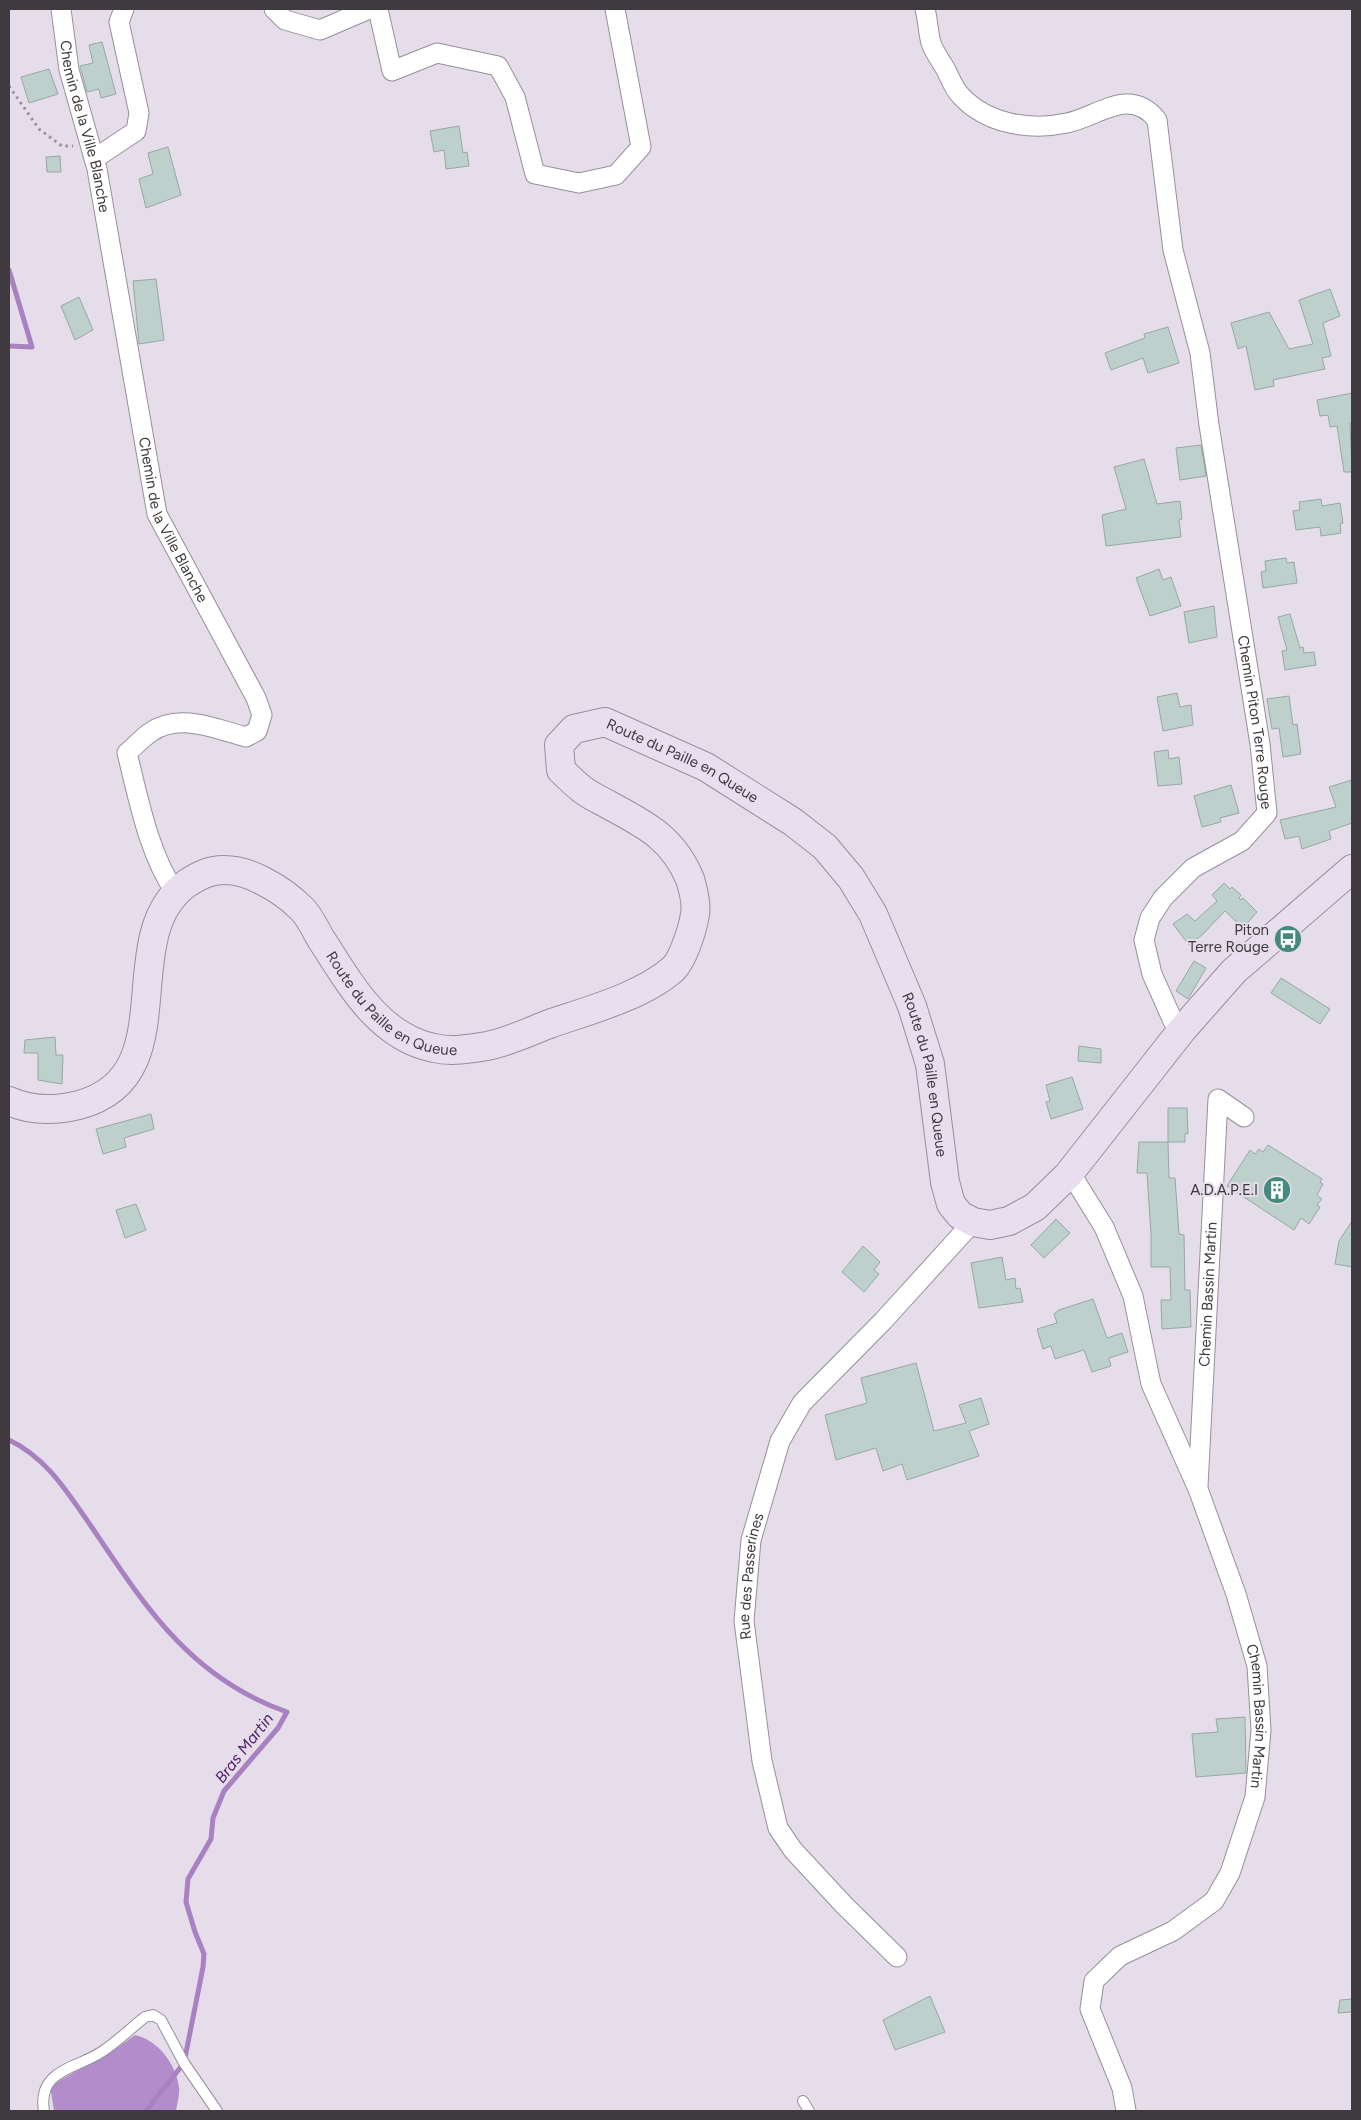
<svg xmlns="http://www.w3.org/2000/svg" width="1361" height="2120" font-family="Figtree,sans-serif">
	<style>
		.forest { fill: #b38ccc }
		.lines { fill: none; stroke-linecap: round; stroke-linejoin: round }
		.stream { stroke: #a881c1; stroke-width: 5 }
		.building { fill: #bed0cc; stroke: #96a8a4 }
		.service-casing { stroke: #968f9b; stroke-width: 12 }
		.minor-casing { stroke: #968f9b; stroke-width: 21 }
		.secondary-casing { stroke: #968f9b; stroke-width: 30 }
		.path { stroke: #99939d; stroke-width: 3; stroke-dasharray: 2.5 4; stroke-linecap: butt }
		.service { stroke: #fff; stroke-width: 10 }
		.minor { stroke: #fff; stroke-width: 19 }
		.secondary { stroke: #e8deef; stroke-width: 28 }
		.labels { text-anchor: middle; dominant-baseline: central; stroke-width: 4; stroke-linejoin: round; paint-order: stroke }
		.street-label { font-size: 15px; fill: #3e3a40; stroke: #e6ddeb }
		.poi-label { font-size: 15px; fill: #3e3a40; stroke: #e6ddeb; text-anchor: end }
		.water-label { font-size: 16px; font-style: italic; fill: #52206d; stroke: #e6ddeb }
	</style>
	<rect width="100%" height="100%" fill="#e6ddeb"/>
	<path class="forest" d="M 135,2035 C 158,2040 176,2064 179,2087 C 180,2094 177,2104 176,2111 L 54,2111 L 50,2086 L 114,2050 Z"/>
	<g class="lines">
		<g class="stream">
			<polyline points="9,270 32,347 9,346"/>
			<path d="M 9,1440 C 47,1458 67,1492 91,1526 C 145,1606 190,1678 287,1712 L 278,1728 L 224,1791 L 213,1818 L 211,1839 L 188,1879 L 186,1902 L 195,1932 L 204,1954 L 203,1967 L 184,2063 L 146,2111"/>
		</g>
	</g>
	<g class="building">
		<polygon points="102,42 116,94 101,98 99,89 87,92 80,66 93,63 89,45"/>
		<polygon points="49,69 58,94 29,103 21,77"/>
		<polygon points="459,126 463,153 467,152 469,166 446,169 444,150 434,152 430,131"/>
		<polygon points="168,147 181,195 146,208 139,179 153,174 148,153"/>
		<polygon points="60,156 61,172 47,172 46,157"/>
		<polygon points="156,279 164,340 139,344 133,281"/>
		<polygon points="1330,289 1340,316 1323,323 1331,356 1322,358 1325,369 1273,380 1274,386 1255,390 1246,346 1238,349 1231,323 1269,312 1289,349 1313,344 1299,300"/>
		<polygon points="79,297 93,330 75,340 61,306"/>
		<polygon points="1168,327 1179,363 1148,373 1143,358 1111,370 1105,353 1145,338 1144,334"/>
		<polygon points="1352,393 1352,423 1350,423 1352,472 1344,472 1337,426 1330,427 1328,415 1320,416 1317,400"/>
		<polygon points="1201,445 1206,476 1180,480 1176,448"/>
		<polygon points="1144,459 1157,504 1180,501 1182,519 1179,520 1181,537 1106,546 1102,515 1126,509 1114,467"/>
		<polygon points="1321,499 1322,506 1340,503 1343,523 1340,524 1341,533 1321,536 1320,527 1296,530 1293,511 1300,510 1299,502"/>
		<polygon points="1286,558 1287,563 1294,562 1297,583 1263,588 1261,572 1266,571 1265,561"/>
		<polygon points="1159,569 1163,580 1171,577 1181,606 1150,616 1136,578"/>
		<polygon points="1214,606 1217,637 1189,643 1184,612"/>
		<polygon points="1290,614 1300,648 1303,647 1304,653 1314,652 1316,665 1285,670 1282,651 1287,650 1278,617"/>
		<polygon points="1177,693 1180,707 1191,705 1193,725 1163,731 1157,697"/>
		<polygon points="1289,696 1293,725 1297,724 1301,754 1283,757 1279,728 1272,729 1267,699"/>
		<polygon points="1168,750 1169,759 1179,757 1182,784 1158,786 1154,752"/>
		<polygon points="1352,780 1352,823 1329,831 1331,839 1302,849 1299,836 1285,839 1280,820 1336,807 1329,787"/>
		<polygon points="1231,785 1239,813 1220,818 1221,822 1202,827 1194,796"/>
		<polygon points="1224,883 1230,889 1232,887 1241,895 1239,898 1241,900 1243,898 1257,912 1243,928 1225,911 1202,935 1189,945 1173,924 1187,914 1195,921 1217,901 1212,895"/>
		<polygon points="1194,961 1206,968 1188,999 1176,991"/>
		<polygon points="1281,978 1330,1009 1320,1024 1271,993"/>
		<polygon points="55,1037 56,1055 63,1055 62,1084 38,1080 38,1053 24,1053 25,1040"/>
		<polygon points="1079,1046 1101,1049 1101,1063 1078,1061"/>
		<polygon points="1072,1077 1083,1109 1051,1119 1046,1102 1050,1101 1046,1085"/>
		<polygon points="1168,1108 1187,1108 1188,1134 1185,1133 1185,1142 1168,1142"/>
		<polygon points="151,1114 154,1129 124,1138 126,1147 103,1154 96,1129"/>
		<polygon points="1139,1142 1168,1142 1169,1178 1175,1178 1179,1234 1184,1235 1185,1290 1190,1290 1191,1327 1162,1329 1161,1300 1171,1300 1170,1267 1151,1267 1151,1234 1147,1173 1137,1173"/>
		<polygon points="1268,1145 1322,1179 1320,1182 1323,1184 1317,1195 1322,1199 1317,1205 1320,1207 1309,1224 1301,1218 1294,1230 1227,1186 1250,1150 1255,1154 1259,1149 1263,1152"/>
		<polygon points="136,1204 146,1230 125,1238 116,1210"/>
		<polygon points="1056,1219 1070,1233 1044,1258 1031,1245"/>
		<polygon points="1352,1221 1352,1267 1335,1264 1339,1241"/>
		<polygon points="863,1246 880,1262 874,1270 879,1274 864,1292 842,1272"/>
		<polygon points="1002,1257 1006,1280 1015,1278 1016,1289 1020,1288 1023,1302 979,1308 971,1263"/>
		<polygon points="1093,1299 1107,1338 1122,1333 1128,1352 1109,1358 1111,1366 1092,1372 1084,1350 1055,1359 1051,1346 1043,1349 1037,1329 1057,1323 1054,1314 1059,1310"/>
		<polygon points="916,1363 934,1431 966,1423 959,1405 981,1398 989,1424 969,1431 979,1456 907,1480 902,1464 883,1471 876,1448 836,1460 825,1415 867,1403 861,1378"/>
		<polygon points="1245,1717 1246,1773 1196,1777 1192,1734 1218,1732 1216,1719"/>
		<polygon points="930,1996 945,2032 895,2050 883,2020"/>
		<polygon points="1352,1999 1352,2012 1338,2013 1340,2000"/>
	</g>
	<g class="lines">
		<defs>
			<g id="service">
				<polyline points="803,2101 809,2111"/>
				<path d="M 44,2111 C 37,2069 77,2069 103,2051 C 118,2041 131,2028 145,2017 L 153,2015 L 161,2020 L 184,2063 L 217,2111"/>
			</g>
			<g id="minor">
				<path id="s1" d="M 61,9 L 69,70 L 97,169 L 157,514 L 256,698 L 262,715 L 257,731 L 246,737 C 216,729 179,712 151,732 C 142,738 135,746 127,753 C 139,800 148,852 175,892"/>
				<polyline points="274,9 285,20 320,30 369,9"/>
				<polyline points="378,9 392,71 437,53 498,66 515,97 535,174 579,183 616,175 641,147 615,9"/>
				<path id="s2" d="M 925,9 C 928,20 928,32 931,43 C 934,52 941,61 946,70 C 950,78 954,89 961,96 C 987,124 1030,131 1067,123 C 1099,116 1130,86 1157,120 L 1173,250 L 1200,353 L 1209,425 L 1260,744 L 1267,813 L 1242,841 L 1193,868 L 1163,898 L 1150,918 L 1144,940 L 1152,974 L 1173,1021 L 1182,1030"/>
				<polyline points="94,159 136,131 139,113 119,22 124,9"/>
				<path id="s3" d="M 1068,1175 L 1076,1182 L 1104,1227 L 1133,1296 L 1151,1384 L 1198,1489 L 1236,1594 L 1257,1666 L 1261,1730 L 1255,1797 L 1230,1873 L 1214,1901 L 1173,1931 L 1120,1956 L 1094,1981 L 1090,2009 L 1122,2088 L 1126,2111"/>
				<path id="s4" d="M 1198,1486 L 1218,1099 L 1244,1117"/>
				<path id="s5" d="M 897,1957 L 844,1905 L 793,1850 L 778,1828 L 762,1761 L 744,1621 L 751,1540 L 780,1441 L 802,1403 L 883,1321 L 973,1222"/>
			</g>
			<g id="secondary">
				<path id="s6" d="M 9,1101 C 31,1111 55,1111 79,1105 C 187,1076 113,938 186,884 C 198,876 209,870 224,870 C 237,870 252,875 263,881 C 277,888 291,898 302,909 C 310,917 315,929 321,939 C 349,982 378,1037 434,1048 C 451,1052 469,1049 487,1046 C 508,1042 529,1032 549,1024 C 587,1011 643,996 673,969 C 683,960 693,928 695,914 C 697,904 693,889 690,879 C 673,838 646,825 609,805 C 600,800 591,796 583,790 C 575,784 568,777 561,770 L 559,745 L 574,729 L 605,722 L 706,767 L 793,822 L 825,847 L 851,878 L 873,914 L 912,1006 L 930,1064 L 945,1182 L 951,1204 L 960,1215 L 973,1222 L 990,1225 L 1009,1221 L 1035,1207 L 1068,1175 L 1182,1030 L 1234,971 L 1352,869"/>
			</g>
		</defs>
		<use href="#service" class="service-casing"/>
		<use href="#minor" class="minor-casing"/>
		<use href="#secondary" class="secondary-casing"/>
		<polyline class="path" points="9,86 39,129 62,146 73,146"/>
		<use href="#service" class="service"/>
		<use href="#minor" class="minor"/>
		<use href="#secondary" class="secondary"/>
	</g>
	<defs>
		<symbol id="bus-disc" viewBox="-11 -11 22 22"><circle r="9.5" fill="#468a7e" stroke="#e6ddeb"/><path d="M-5-6H5V4H4V6H2V4H-2V6H-4V4H-5ZM-3.5-4V0h7V-4ZM-3.5 1.2v1.5H-2V1.2ZM2 1.2v1.5H3.5V1.2Z" fill="#fff"/></symbol>
		<symbol id="building-disc" viewBox="-11 -11 22 22"><circle r="9.5" fill="#468a7e" stroke="#e6ddeb"/><path d="M-4-6H4V6H1V3H-1V6H-4ZM-2.5-4.3h1.7v1.8h-1.7ZM.8-4.3h1.7v1.8H.8ZM-2.5-1h1.7V.8h-1.7ZM.8-1h1.7V.8H.8Z" fill="#fff"/></symbol>
	</defs>
	<g fill-rule="evenodd">
		<use href="#bus-disc" x="1272" y="923" width="32" height="32"/>
		<use href="#building-disc" x="1261" y="1174" width="32" height="32"/>
	</g>
	<g class="labels">
		<g class="street-label">
			<text stroke="none"><textPath href="#s1" startOffset="120">Chemin de la Ville Blanche</textPath></text>
			<text stroke="none"><textPath href="#s1" startOffset="525">Chemin de la Ville Blanche</textPath></text>
			<text stroke="none"><textPath href="#s2" startOffset="919">Chemin Piton Terre Rouge</textPath></text>
			<text stroke="none"><textPath href="#s6" startOffset="1350">Route du Paille en Queue</textPath></text>
			<text stroke="none"><textPath href="#s6" startOffset="600">Route du Paille en Queue</textPath></text>
			<text stroke="none"><textPath href="#s6" startOffset="1770">Route du Paille en Queue</textPath></text>
			<text stroke="none"><textPath href="#s4" startOffset="192">Chemin Bassin Martin</textPath></text>
			<text stroke="none"><textPath href="#s5" startOffset="431">Rue des Passerines</textPath></text>
			<text stroke="none"><textPath href="#s3" startOffset="580">Chemin Bassin Martin</textPath></text>
		</g>
		<g class="poi-label">
			<text x="1269" y="930">Piton<tspan x="1269" dy="17">Terre Rouge</tspan></text>
			<text x="1258" y="1190">A.D.A.P.E.I</text>
		</g>
		<g class="water-label">
			<text transform="translate(244 1748) rotate(-52)">Bras Martin</text>
		</g>
	</g>
	<rect width="1361" height="2120" fill="none" stroke="#3e3a40" stroke-width="20"/>
</svg>
